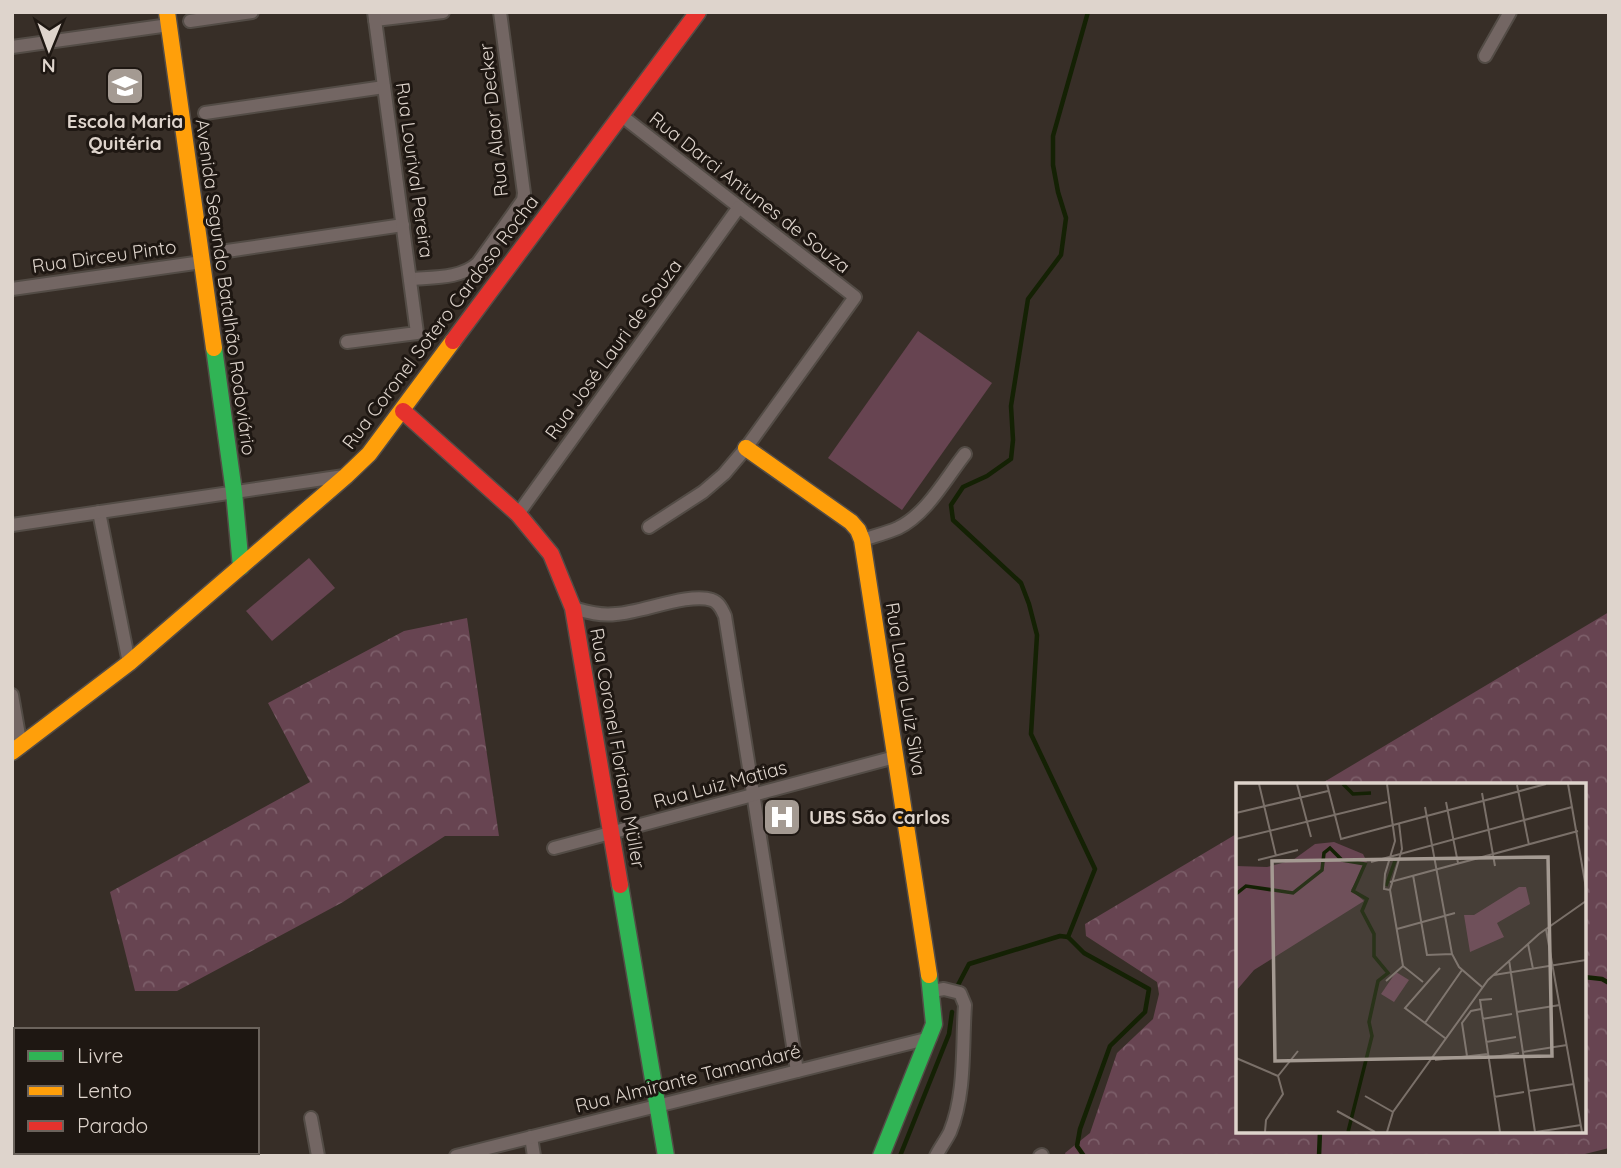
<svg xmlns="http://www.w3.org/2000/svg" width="1621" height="1168" font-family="Quicksand,sans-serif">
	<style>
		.green { fill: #674451 }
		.forest { fill: url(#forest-crowns) }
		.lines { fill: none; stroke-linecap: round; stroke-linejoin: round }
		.stream { stroke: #142104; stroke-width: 4.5 }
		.street-casing { stroke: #534c46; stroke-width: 16 }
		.fast-casing { stroke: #534c46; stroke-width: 19 }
		.slow-casing { stroke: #534c46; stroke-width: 19 }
		.jam-casing { stroke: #534c46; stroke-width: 19 }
		.street { stroke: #736663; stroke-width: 12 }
		.fast { stroke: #30b455; stroke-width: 16 }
		.slow { stroke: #ff9f0a; stroke-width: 16 }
		.jam { stroke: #e5322d; stroke-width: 16 }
		.labels { text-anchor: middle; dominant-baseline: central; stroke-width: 6; stroke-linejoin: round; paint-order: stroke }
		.street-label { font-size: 19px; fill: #ded4cc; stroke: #1e1712 }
		.poi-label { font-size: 19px; font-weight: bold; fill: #ded4cc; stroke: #1e1712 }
		.inset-river { fill: none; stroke: #142104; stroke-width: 3.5 }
		.inset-road { fill: none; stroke: #7a7069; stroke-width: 2 }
		.view { fill: #a49a92; fill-opacity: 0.15; stroke: #a49a92; stroke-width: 3.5 }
		.inset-edge { fill: none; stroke: #ded4cc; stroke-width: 3.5 }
	</style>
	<defs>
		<pattern id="forest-crowns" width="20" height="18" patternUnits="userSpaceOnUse" patternTransform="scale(1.75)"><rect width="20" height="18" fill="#674451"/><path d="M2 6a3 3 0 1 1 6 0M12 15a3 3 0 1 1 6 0" fill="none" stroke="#7c5e69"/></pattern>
	</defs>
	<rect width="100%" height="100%" fill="#372e27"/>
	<g class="green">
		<polygon points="918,331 992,383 902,510 828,458"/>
		<polygon points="309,558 335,588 272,641 246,611"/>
	</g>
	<g class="forest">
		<polygon points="1609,612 1609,1148 1577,1156 1066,1156 1065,1153 1090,1133 1117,1053 1153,1019 1159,994 1157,982 1086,936 1085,924 1238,833 1238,1131 1584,1131 1584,785 1319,785"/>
		<polygon points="467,618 499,836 445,836 343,902 177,991 135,991 110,892 310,782 268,703 404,631"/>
	</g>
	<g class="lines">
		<g class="stream">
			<polyline points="1584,977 1602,979 1609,983"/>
			<polyline points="958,985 969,964 1060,936 1068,937"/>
			<polyline points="900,1156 949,1034 952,1012"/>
			<polyline points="1084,1156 1077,1146 1080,1129 1110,1046 1145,1012 1149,989 1084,953 1068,937 1095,869 1031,734 1037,635 1029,604 1021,583 953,520 951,505 963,487 987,476 1011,459 1013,440 1011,406 1028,299 1061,255 1066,218 1058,192 1053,165 1053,136 1088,12"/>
			<polyline points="1319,1156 1320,1131"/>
		</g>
		<defs>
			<g id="street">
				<polyline points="375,20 443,12"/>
				<polyline points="190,21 252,12"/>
				<polyline points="12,47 169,25"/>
				<polyline points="1485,56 1510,12"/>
				<polyline points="205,113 384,87"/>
				<polyline points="622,116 855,297 746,448 724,474 703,492 649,527"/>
				<polyline points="227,251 403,225"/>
				<path d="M 410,279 C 432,277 461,279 478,263 L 523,200 L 524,193 L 500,12"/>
				<polyline points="12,289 202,262"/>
				<polyline points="347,342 417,333 374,12"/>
				<polyline points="99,512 129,663"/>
				<polyline points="518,514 739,207"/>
				<polyline points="12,525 344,476"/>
				<path d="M 862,540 C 874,536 887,533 898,528 C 927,514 946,478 965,454"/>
				<path d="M 573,608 C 587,612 601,616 616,614 C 641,613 689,592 712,600 C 720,603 722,610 725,616 L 797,1071"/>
				<polyline points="12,695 21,747"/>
				<polyline points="554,848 895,757"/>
				<path d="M 932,991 L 944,989 L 960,993 L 965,1005 C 962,1046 966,1093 950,1132 C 946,1140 940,1148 936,1156"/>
				<polyline points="311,1118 318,1156"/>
				<polyline points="531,1137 534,1156"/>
				<polyline points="456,1156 930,1038"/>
				<polyline points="1040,1156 1042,1155"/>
			</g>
			<g id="fast">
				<polyline points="214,348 234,492 241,567"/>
				<polyline points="620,885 666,1156"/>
				<polyline points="881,1156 934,1024 929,975"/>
			</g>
			<g id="slow">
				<polyline points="167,12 214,348"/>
				<polyline points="746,448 851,522 858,530 862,540 929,975"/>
				<polyline points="12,752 129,663 346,476 369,454 453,341"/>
			</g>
			<g id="jam">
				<polyline points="453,341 698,12"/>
				<polyline points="403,411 518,514 551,554 573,608 620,885"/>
			</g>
		</defs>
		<use href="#street" class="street-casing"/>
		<use href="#fast" class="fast-casing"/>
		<use href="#slow" class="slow-casing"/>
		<use href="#jam" class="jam-casing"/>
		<use href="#street" class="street"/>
		<use href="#fast" class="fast"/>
		<use href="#slow" class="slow"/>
		<use href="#jam" class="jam"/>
	</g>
	<defs>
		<symbol id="school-square" viewBox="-11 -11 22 22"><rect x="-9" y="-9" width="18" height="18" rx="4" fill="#a49a92" stroke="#1e1712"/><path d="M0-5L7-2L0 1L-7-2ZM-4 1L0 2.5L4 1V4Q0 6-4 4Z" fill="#fff"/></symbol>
		<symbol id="hospital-square" viewBox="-11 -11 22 22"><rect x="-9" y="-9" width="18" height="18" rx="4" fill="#a49a92" stroke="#1e1712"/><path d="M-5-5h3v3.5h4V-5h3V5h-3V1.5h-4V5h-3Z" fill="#fff"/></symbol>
	</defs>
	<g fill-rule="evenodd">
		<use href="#school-square" x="103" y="64" width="44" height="44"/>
		<use href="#hospital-square" x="760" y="795" width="44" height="44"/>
	</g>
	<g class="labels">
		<g class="street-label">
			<text transform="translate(493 120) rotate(-96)">Rua Alaor Decker</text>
			<text transform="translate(415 170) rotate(82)">Rua Lourival Pereira</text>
			<text transform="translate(750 192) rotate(38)">Rua Darci Antunes de Souza</text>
			<text transform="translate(104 256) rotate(-8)">Rua Dirceu Pinto</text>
			<text transform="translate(226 287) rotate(82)">Avenida Segundo Batalhão Rodoviário</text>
			<text transform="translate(440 322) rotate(-53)">Rua Coronel Sotero Cardoso Rocha</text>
			<text transform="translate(613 349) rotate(-54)">Rua José Lauri de Souza</text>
			<text transform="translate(906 689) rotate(81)">Rua Lauro Luiz Silva</text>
			<text transform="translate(618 748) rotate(80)">Rua Coronel Floriano Müller</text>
			<text transform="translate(720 784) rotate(-15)">Rua Luiz Matias</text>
			<text transform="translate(688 1078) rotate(-14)">Rua Almirante Tamandaré</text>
		</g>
		<g class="poi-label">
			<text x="125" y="121">Escola Maria<tspan x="125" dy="22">Quitéria</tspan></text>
			<text x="809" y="817" text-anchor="start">UBS São Carlos</text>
		</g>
	</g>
	<g transform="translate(1236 783)">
		<rect width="350" height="350" fill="#372e27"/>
		<path d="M 160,189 L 173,197 L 158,219 L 145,211 Z" fill="#674451"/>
		<path d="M 98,59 L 127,71 L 131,79 L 115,107 L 128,118 L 18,187 L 0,208 L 0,83 L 31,84 L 57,77 L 79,61 ZM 283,104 L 290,104 L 294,121 L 261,140 L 268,154 L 234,169 L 228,132 L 238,132 Z" fill="#674451"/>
		<path class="inset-river" d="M 107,1 L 117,11 L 135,10M 150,103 L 160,75M 0,111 L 10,103 L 57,110 L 86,87 L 88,70 L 94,65 L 106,77 L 129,81 L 117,108 L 131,116 L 126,128 L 138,151 L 138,173 L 152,190 L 142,198 L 133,239 L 136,253 L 112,349"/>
		<path class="inset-road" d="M 23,1 L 40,73M 61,1 L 75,54M 91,1 L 105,56 L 310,1M 151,1 L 159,58 L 149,91 L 148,106 L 154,107M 332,1 L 350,105M 281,2 L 293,62M 246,10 L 259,83M 210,19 L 222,80M 189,24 L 216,171 L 223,184 L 246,204M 0,30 L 92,8M 163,40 L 166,66 L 154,107 L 167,183 L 187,199M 0,56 L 151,19M 22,77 L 62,67M 135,79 L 336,24M 177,92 L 191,172 L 216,171M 154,99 L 342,48M 161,146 L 219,130M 310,146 L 346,349M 292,161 L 297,186M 273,177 L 299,349M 204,185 L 169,225 L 209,255M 258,192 L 350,177M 150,198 L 167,183M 256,216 L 244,217 L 264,349M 281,229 L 324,222M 246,236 L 276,231M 189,240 L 226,187M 250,259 L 280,254M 287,269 L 331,262M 231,273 L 226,240 L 235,228 L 245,226M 0,275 L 42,293M 252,275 L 283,270M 199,277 L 252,271M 42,293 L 62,268M 293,308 L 338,301M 129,313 L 157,329M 258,314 L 288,309M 101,328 L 139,349M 29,349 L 30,337 L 47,311 L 42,293M 151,349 L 157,329 L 252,197 L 303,151 L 350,118M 300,349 L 345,342"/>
		<path class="view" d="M 312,74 L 316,273 L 39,278 L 36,78 Z"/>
		<rect width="350" height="350" class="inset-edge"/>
	</g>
	<rect width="1621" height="1168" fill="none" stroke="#ded4cc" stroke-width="28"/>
	<rect x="14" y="1028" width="245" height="126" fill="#1e1712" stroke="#6b635c" stroke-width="2"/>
	<rect x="28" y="1051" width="35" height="10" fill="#30b455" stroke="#6b635c" stroke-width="2"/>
	<text x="77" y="1063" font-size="21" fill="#ded4cc">Livre</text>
	<rect x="28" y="1086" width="35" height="10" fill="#ff9f0a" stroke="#6b635c" stroke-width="2"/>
	<text x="77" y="1098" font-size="21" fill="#ded4cc">Lento</text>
	<rect x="28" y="1121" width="35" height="10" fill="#e5322d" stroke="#6b635c" stroke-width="2"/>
	<text x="77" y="1133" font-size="21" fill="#ded4cc">Parado</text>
	<g transform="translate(49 49) rotate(181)" stroke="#1e1712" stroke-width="5" paint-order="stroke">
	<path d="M0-5L12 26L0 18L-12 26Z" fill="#ded4cc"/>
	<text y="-10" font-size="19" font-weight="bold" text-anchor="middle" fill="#ded4cc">N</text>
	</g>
</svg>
